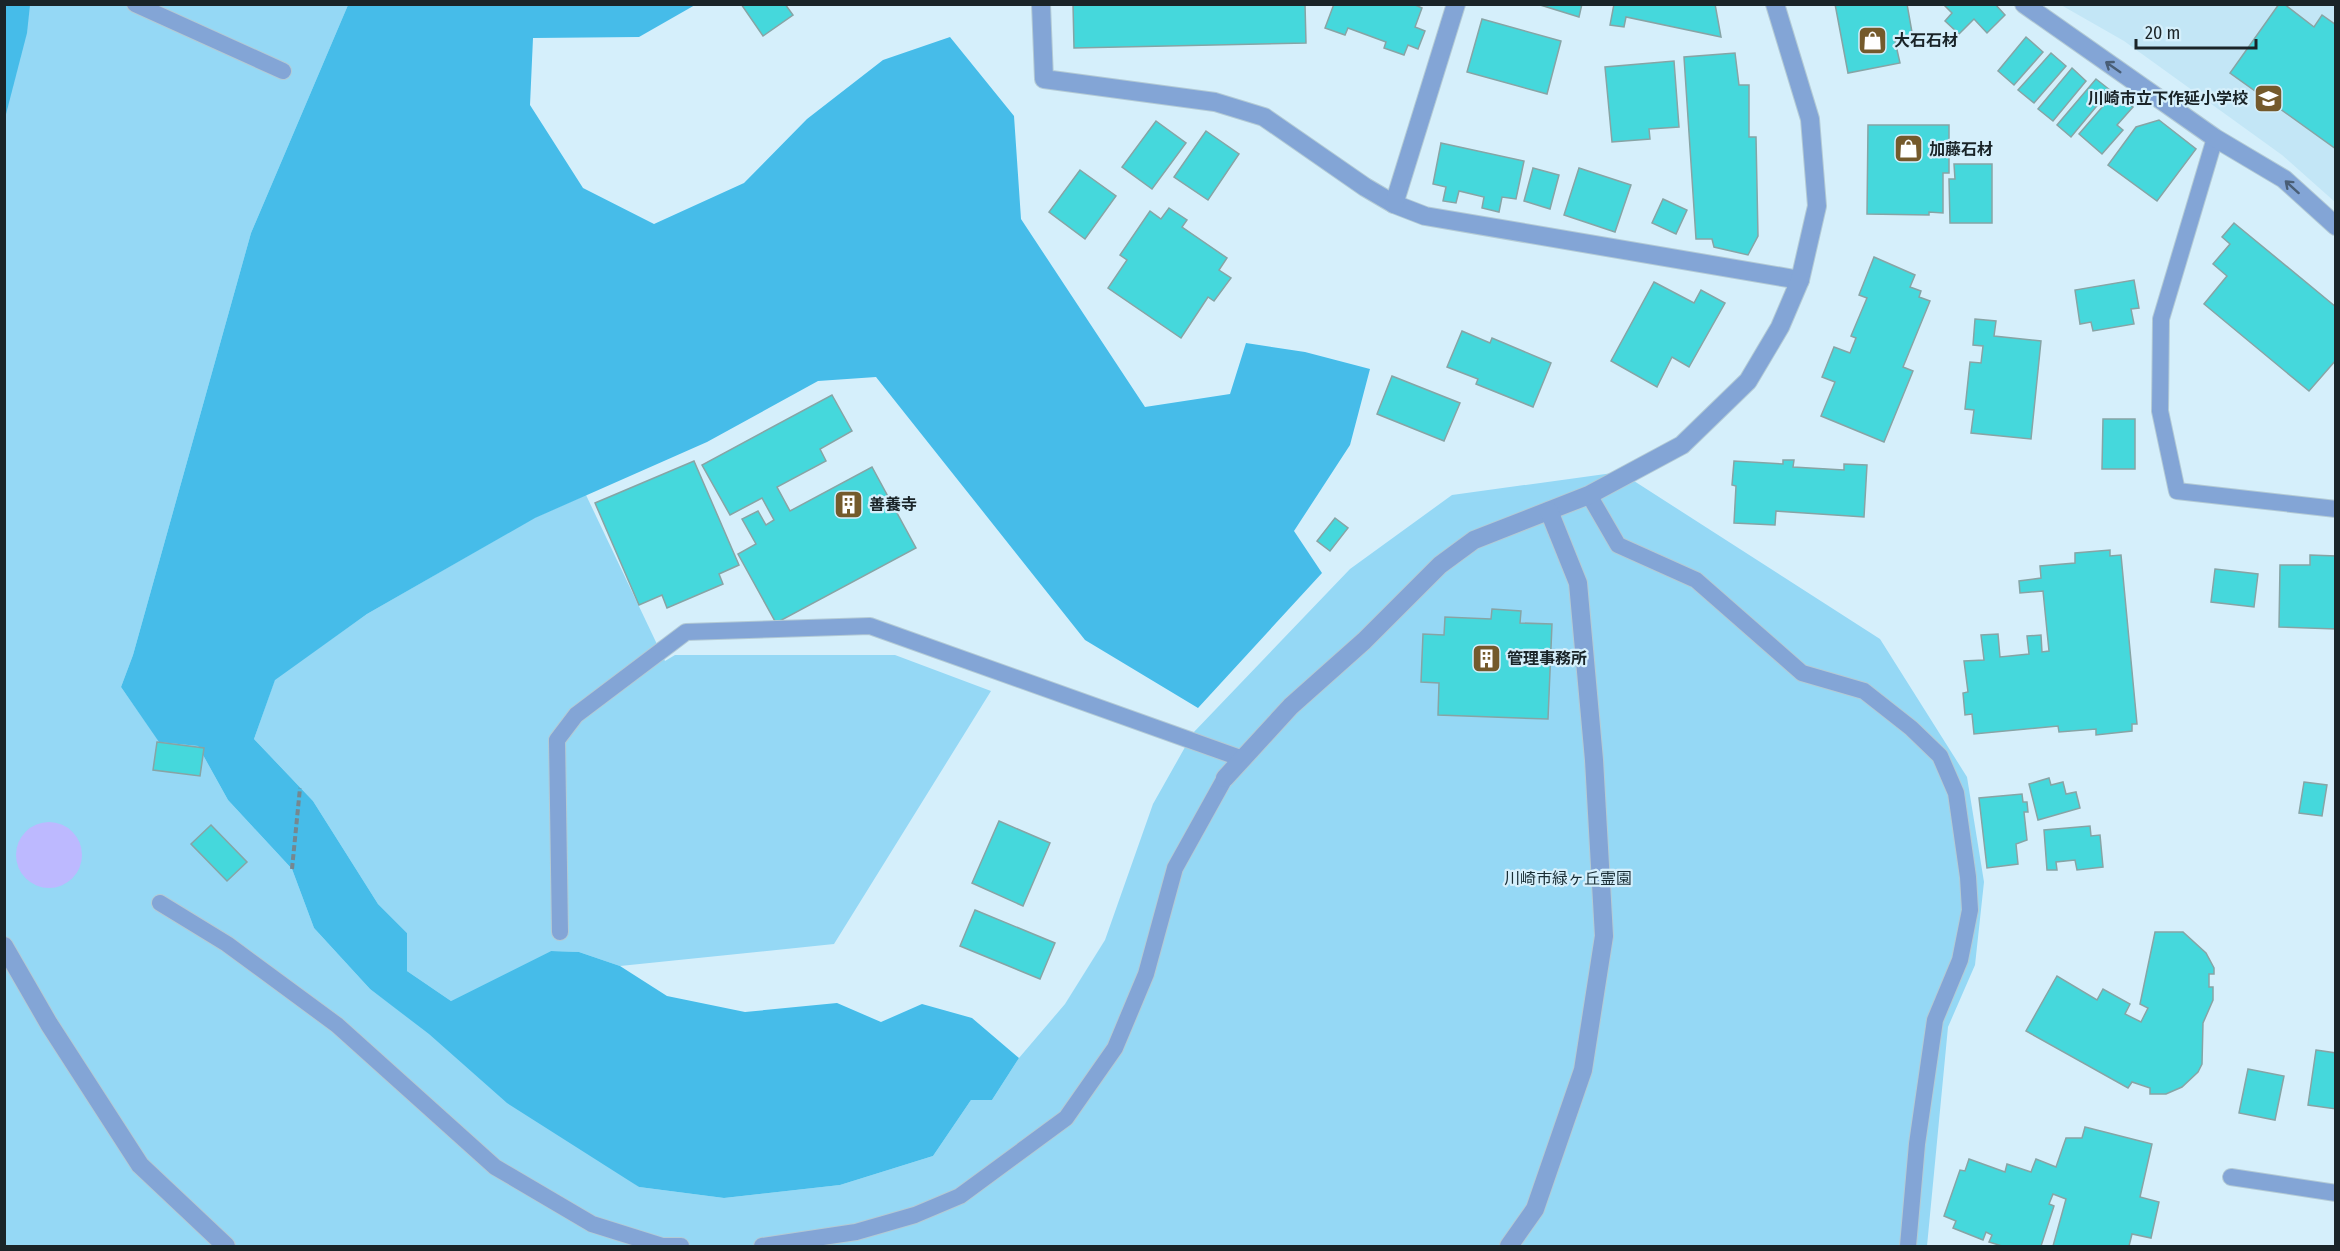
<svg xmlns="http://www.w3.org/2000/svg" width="2340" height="1251" font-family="'Fira Sans Condensed','Noto Sans JP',sans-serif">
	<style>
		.built { fill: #c3e6f6 }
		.green { fill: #95d8f5 }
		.forest { fill: #46bce9 }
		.water { fill: #bdb9ff }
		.building { fill: #45d8dc; stroke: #87a4a5; stroke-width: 1.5 }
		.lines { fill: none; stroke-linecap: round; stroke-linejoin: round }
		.lane-casing { stroke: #b3cad5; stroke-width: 18 }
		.street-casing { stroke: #b3cad5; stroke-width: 20 }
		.path { stroke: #75878f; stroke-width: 4; stroke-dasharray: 6 3; stroke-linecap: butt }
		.lane { stroke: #83a5d6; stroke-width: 16 }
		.street { stroke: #83a5d6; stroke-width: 18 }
		.oneway { stroke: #495e76 }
		.labels { text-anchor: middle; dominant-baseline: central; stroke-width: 4.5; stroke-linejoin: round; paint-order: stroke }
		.poi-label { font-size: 16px; font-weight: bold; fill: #1a2428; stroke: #d5effb; text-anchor: start }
		.park-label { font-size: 16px; fill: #192d35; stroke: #d5effb }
	</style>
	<rect width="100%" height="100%" fill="#d5effb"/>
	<polygon class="built" points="2061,5 2335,5 2335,202 2282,155 2124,41"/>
	<g class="green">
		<polygon points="5,5 348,5 251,233 133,655 121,687 159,741 198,746 228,800 292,869 314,928 370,989 639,1187 724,1198 840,1185 933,1156 971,1100 992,1100 1019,1058 1065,1004 1105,940 1153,804 1193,733 1350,569 1452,495 1620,472 1880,639 1967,777 1984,882 1975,965 1948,1027 1927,1246 5,1246"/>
		<polygon points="586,495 665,661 675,655 895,655 991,691 834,944 620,966 579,952 551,951 451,1001 407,971 407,933 378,904 313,801 254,739 275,679 367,614 534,518"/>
	</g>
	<g class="forest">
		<polygon points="5,4 30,5 27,33 5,118"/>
		<polygon points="348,5 695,5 639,37 533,38 530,105 583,188 654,224 744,183 807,119 883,60 950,37 1014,116 1021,219 1145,407 1230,394 1246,343 1305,352 1370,369 1350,445 1294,531 1322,573 1198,708 1085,640 876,377 818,381 707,442 535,518 367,614 275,680 254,739 313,801 378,904 407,933 407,971 451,1001 551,951 579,952 620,966 667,996 745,1012 837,1003 881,1022 922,1004 972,1018 1019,1058 992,1100 971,1100 933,1156 840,1185 724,1198 639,1187 507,1103 429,1034 370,989 314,928 292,869 228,800 198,746 159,742 121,687 133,655 251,233"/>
	</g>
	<circle class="water" cx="49" cy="855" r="33"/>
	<g class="building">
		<polygon points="741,4 785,4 793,15 763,36"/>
		<polygon points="1073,4 1305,4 1306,43 1074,48"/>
		<polygon points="1334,4 1413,4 1422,8 1415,27 1425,31 1418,49 1408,45 1404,55 1384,48 1386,42 1348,28 1345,35 1325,28"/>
		<polygon points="1537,4 1582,4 1579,17"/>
		<polygon points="1614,4 1715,4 1721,37 1626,17 1624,27 1610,25"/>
		<polygon points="1835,4 1907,4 1913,38 1895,41 1900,63 1848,73"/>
		<polygon points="1943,4 1995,4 2005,15 1987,33 1974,19 1959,34 1945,21 1952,13"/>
		<polygon points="2279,4 2284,4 2314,27 2322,15 2336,25 2336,149 2230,73"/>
		<polygon points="1482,19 1561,41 1547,94 1467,72"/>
		<polygon points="2026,37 2043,52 2014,85 1998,71"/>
		<polygon points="1735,53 1739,85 1749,85 1749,137 1756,137 1758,236 1748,255 1714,247 1712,239 1696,239 1684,57"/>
		<polygon points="2051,53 2066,66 2034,103 2018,90"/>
		<polygon points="1674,61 1679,127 1649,129 1650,139 1612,142 1605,67"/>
		<polygon points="2072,68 2086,81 2053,121 2038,109"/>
		<polygon points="2096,79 2110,90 2071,137 2057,125"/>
		<polygon points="2116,91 2133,107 2117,125 2123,130 2102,154 2079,134"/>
		<polygon points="2159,120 2196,149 2157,201 2108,165 2136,127"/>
		<polygon points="1156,121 1186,143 1152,189 1122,167"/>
		<polygon points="1868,125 1949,125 1949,173 1943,173 1943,213 1929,212 1929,215 1867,214"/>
		<polygon points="1206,131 1239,154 1208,200 1174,177"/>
		<polygon points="1441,143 1524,161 1516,199 1502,197 1499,212 1482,208 1484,197 1459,191 1456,203 1443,201 1446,187 1433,184"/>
		<polygon points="1954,164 1992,164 1992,223 1950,223 1949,179 1955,179"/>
		<polygon points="1533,168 1559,175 1550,209 1524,201"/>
		<polygon points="1579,168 1631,185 1615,232 1564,215"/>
		<polygon points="1080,170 1116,196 1085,239 1049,212"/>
		<polygon points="1663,199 1687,210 1676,234 1652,223"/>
		<polygon points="1169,208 1187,220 1182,227 1227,258 1219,270 1231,278 1214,301 1208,297 1181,338 1108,288 1127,260 1120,255 1150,211 1161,219"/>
		<polygon points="2234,223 2336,307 2336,360 2309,391 2204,304 2227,276 2213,264 2230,244 2222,237"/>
		<polygon points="1874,257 1915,275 1910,287 1921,291 1919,297 1930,301 1903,367 1913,371 1884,442 1821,416 1835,382 1822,377 1834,347 1850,353 1856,338 1851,336 1867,298 1859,295"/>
		<polygon points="2134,280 2139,308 2131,309 2134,324 2093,331 2091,322 2080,324 2075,290"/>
		<polygon points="1654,282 1694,303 1701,290 1725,303 1689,367 1672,357 1657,387 1611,361"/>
		<polygon points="1975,319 1996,321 1994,336 2041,341 2031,439 1971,433 1974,410 1965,409 1970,362 1981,363 1983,346 1973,345"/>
		<polygon points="1462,331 1490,343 1492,338 1551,363 1533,407 1476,384 1478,379 1447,367"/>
		<polygon points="1392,376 1460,403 1444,441 1377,414"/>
		<polygon points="832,395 852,431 820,449 826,461 777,487 790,511 872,467 916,548 776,623 738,554 756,544 742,519 758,511 766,525 774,520 762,498 730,515 702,465"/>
		<polygon points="2103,419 2135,419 2135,469 2102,469"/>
		<polygon points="1783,460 1794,460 1793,467 1844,470 1844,464 1867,465 1864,517 1776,511 1775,525 1734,523 1736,486 1732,485 1734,461 1783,464"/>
		<polygon points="694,461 739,565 719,574 723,584 667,608 662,595 639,605 595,503"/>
		<polygon points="1335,518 1348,528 1330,551 1317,541"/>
		<polygon points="2110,550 2110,556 2121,555 2137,724 2132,724 2132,731 2096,735 2096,729 2059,732 2058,726 1974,734 1972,714 1965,715 1963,693 1968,692 1964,661 1984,660 1981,635 1998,634 2000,657 2029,654 2027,636 2041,635 2042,652 2049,651 2043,591 2020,593 2019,581 2041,578 2040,566 2075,563 2075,553"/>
		<polygon points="2310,555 2336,556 2336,629 2279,627 2280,565 2310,565"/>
		<polygon points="2215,569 2258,574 2254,607 2211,602"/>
		<polygon points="1492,609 1521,611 1520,623 1552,624 1548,719 1438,715 1439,683 1421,682 1423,634 1444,635 1445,617 1491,619"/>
		<polygon points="157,742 204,748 200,776 153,770"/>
		<polygon points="2049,778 2051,785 2063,782 2066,794 2076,792 2080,808 2038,820 2029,784"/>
		<polygon points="2304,782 2327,785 2322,816 2299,813"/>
		<polygon points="2022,794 2023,802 2027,802 2028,812 2024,812 2027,840 2016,844 2018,864 1987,868 1979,798"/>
		<polygon points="999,821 1050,843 1023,906 972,883"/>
		<polygon points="211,825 247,862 227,881 191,844"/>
		<polygon points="2090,826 2091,836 2100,835 2103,867 2077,870 2075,860 2056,862 2057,870 2047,870 2044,830"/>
		<polygon points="975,910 1055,943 1040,979 960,946"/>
		<polygon points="2155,932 2183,932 2206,953 2214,968 2214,974 2209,974 2209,987 2213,987 2213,1000 2203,1023 2202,1064 2198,1072 2182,1087 2166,1094 2150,1094 2150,1088 2132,1082 2128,1088 2026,1031 2057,976 2097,1000 2103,989 2130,1004 2125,1014 2141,1022 2148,1008 2140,1004"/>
		<polygon points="2316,1050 2336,1053 2336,1109 2308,1105"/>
		<polygon points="2248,1069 2284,1076 2275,1120 2239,1113"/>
		<polygon points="2085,1127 2152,1144 2140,1197 2159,1202 2151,1238 2132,1234 2129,1246 2053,1246 2066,1199 2053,1194 2049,1204 2054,1206 2041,1246 2002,1246 1989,1242 1992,1235 1986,1232 1983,1240 1953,1228 1956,1221 1944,1216 1960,1170 1965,1171 1969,1159 2005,1172 2007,1164 2031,1172 2036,1159 2056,1167 2066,1138 2082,1138"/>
	</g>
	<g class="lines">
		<defs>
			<g id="lane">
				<polyline points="135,4 283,71"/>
				<polyline points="2215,138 2161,319 2160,411 2177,491 2336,509"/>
				<polyline points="1589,495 1618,545 1696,580 1802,673 1864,691 1911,728 1940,756 1956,793 1968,877 1970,910 1960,960 1935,1020 1917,1144 1908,1246"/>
				<polyline points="160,903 227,944 337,1025 495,1167 592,1224 662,1246 681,1246"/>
				<polyline points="560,932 557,740 576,715 686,632 870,626 1243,759"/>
				<polyline points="2231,1177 2336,1193"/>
				<polyline points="762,1246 856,1232 915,1215 960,1196 1066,1118 1115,1048 1146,974 1175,868 1225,778"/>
			</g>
			<g id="street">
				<polyline points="1041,4 1044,79 1215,102 1264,117 1365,187 1394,204 1425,216 1800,280"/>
				<polyline points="2024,4 2215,138 2284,179 2336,226"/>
				<polyline points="1394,204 1456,4"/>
				<polyline points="1225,778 1291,706 1364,641 1440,565 1474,540 1589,495 1682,445 1748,381 1780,327 1800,280 1817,206 1810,119 1775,4"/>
				<polyline points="4,946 49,1024 140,1165 226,1246"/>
				<polyline points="1509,1246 1535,1209 1583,1070 1604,936 1594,760 1578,583 1549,511"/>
			</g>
		</defs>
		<use href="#lane" class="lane-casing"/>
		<use href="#street" class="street-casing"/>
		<polyline class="path" points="292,869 300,788"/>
		<use href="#lane" class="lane"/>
		<use href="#street" class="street"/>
	</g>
	<defs><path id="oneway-shaft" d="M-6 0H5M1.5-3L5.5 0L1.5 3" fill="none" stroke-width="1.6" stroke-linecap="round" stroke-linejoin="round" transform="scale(1.5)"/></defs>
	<g class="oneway">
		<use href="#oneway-shaft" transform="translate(2113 67) rotate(-145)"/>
		<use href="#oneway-shaft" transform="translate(2292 187) rotate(-138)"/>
	</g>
	<defs>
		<symbol id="shop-square" viewBox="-11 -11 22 22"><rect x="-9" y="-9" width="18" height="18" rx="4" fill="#745a2c" stroke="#d5effb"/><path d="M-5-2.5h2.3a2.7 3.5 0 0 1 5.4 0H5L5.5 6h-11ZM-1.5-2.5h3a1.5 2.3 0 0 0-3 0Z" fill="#fff"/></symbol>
		<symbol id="school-square" viewBox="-11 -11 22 22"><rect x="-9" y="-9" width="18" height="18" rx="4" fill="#745a2c" stroke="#d5effb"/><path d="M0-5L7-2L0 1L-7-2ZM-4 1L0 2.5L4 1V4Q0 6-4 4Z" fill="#fff"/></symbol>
		<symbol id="building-square" viewBox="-11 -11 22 22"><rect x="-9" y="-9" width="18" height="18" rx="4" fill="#745a2c" stroke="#d5effb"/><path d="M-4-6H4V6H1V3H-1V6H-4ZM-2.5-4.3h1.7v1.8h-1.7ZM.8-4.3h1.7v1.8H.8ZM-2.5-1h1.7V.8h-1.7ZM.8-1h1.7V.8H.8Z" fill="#fff"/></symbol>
	</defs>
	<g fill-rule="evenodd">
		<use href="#shop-square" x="1856" y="24" width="33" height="33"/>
		<use href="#school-square" x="2252" y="82" width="33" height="33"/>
		<use href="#shop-square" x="1892" y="132" width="33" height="33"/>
		<use href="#building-square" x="832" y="488" width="33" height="33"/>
		<use href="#building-square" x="1470" y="642" width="33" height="33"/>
	</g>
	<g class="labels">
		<g class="poi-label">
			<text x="1894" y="40">大石石材</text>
			<text x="2248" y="98" text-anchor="end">川崎市立下作延小学校</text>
			<text x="1929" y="149">加藤石材</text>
			<text x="869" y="504">善養寺</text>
			<text x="1507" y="658">管理事務所</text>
		</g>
		<g class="park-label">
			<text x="1568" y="878">川崎市緑ヶ丘霊園</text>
		</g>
	</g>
	<rect width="2340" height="1251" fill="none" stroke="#1a2428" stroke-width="12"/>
	<path d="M2136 39v9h120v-9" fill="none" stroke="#1a2428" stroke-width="3"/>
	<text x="2145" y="39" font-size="18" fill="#1a2428" stroke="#d5effb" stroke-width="4.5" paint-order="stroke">20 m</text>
</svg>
